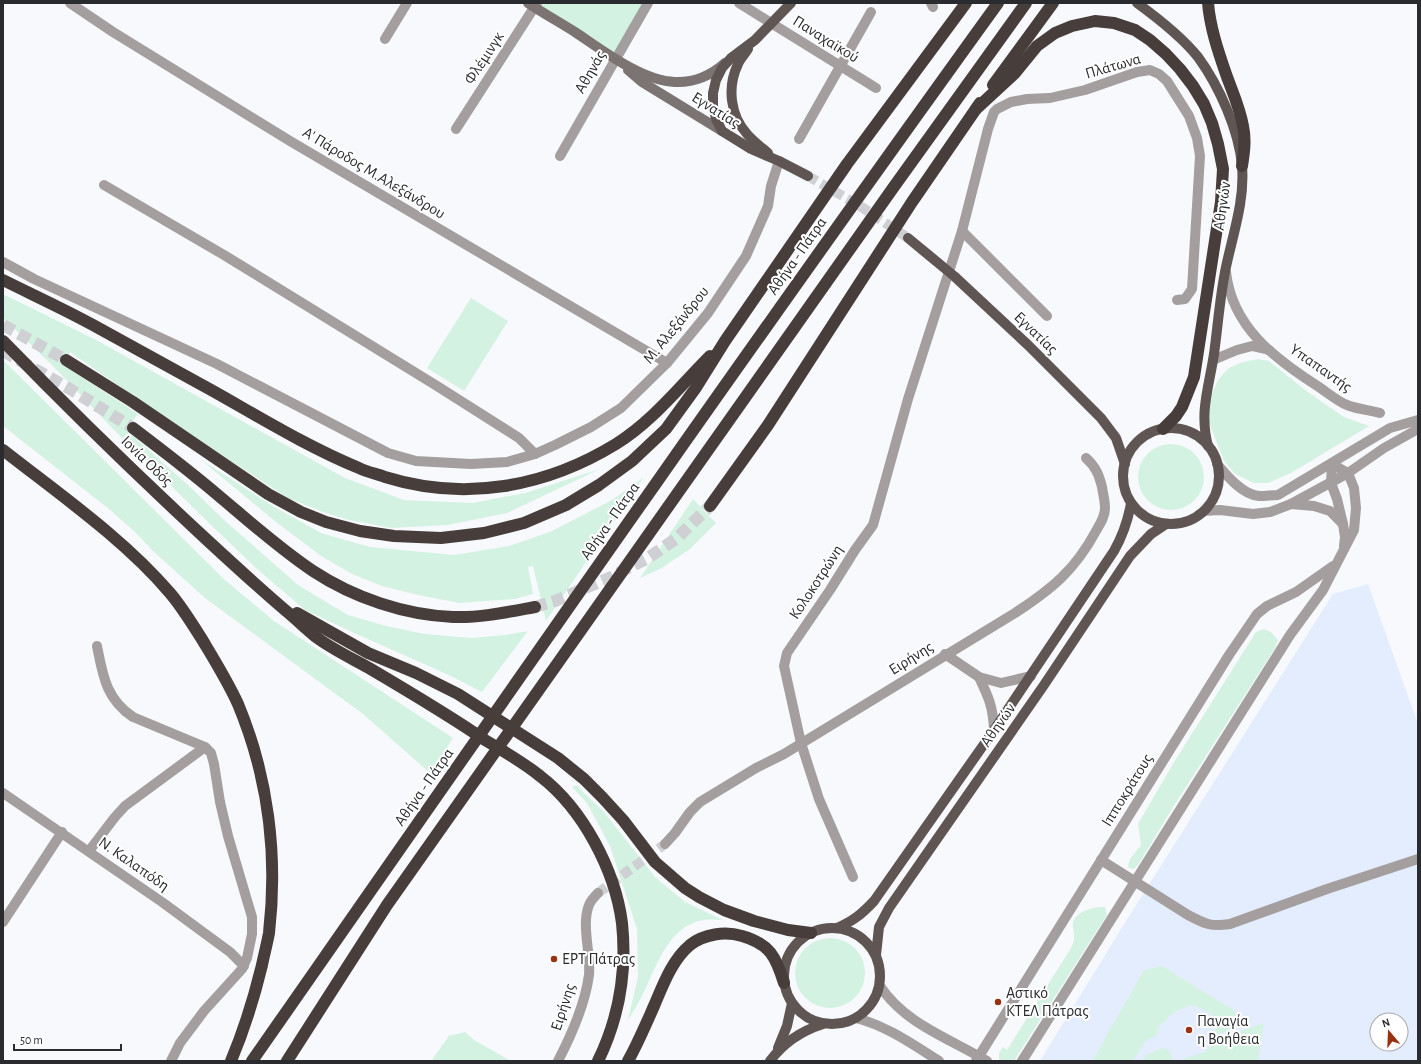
<svg xmlns="http://www.w3.org/2000/svg" width="1421" height="1064" font-family="'Alegreya Sans',sans-serif">
	<style>
		.built { fill: #e4edfe; fill-rule: evenodd }
		.green { fill: #d4f2e2 }
		.lines { fill: none; stroke-linecap: round; stroke-linejoin: round }
		.minor-tunnel { stroke: #ced0d4; stroke-width: 10; stroke-dasharray: 10 5; stroke-linecap: butt }
		.primary-tunnel { stroke: #ced0d4; stroke-width: 10; stroke-dasharray: 10 5; stroke-linecap: butt }
		.motorway-tunnel { stroke: #ced0d4; stroke-width: 12; stroke-dasharray: 12 6; stroke-linecap: butt }
		.minor { stroke: #a49f9e; stroke-width: 10 }
		.tertiary { stroke: #a49f9e; stroke-width: 10 }
		.secondary { stroke: #7c7472; stroke-width: 10 }
		.primary { stroke: #5f5654; stroke-width: 10 }
		.motorway { stroke: #473d3a; stroke-width: 12 }
		.poi-dot { fill: #993210; stroke: #fff; stroke-width: 1.5 }
		.labels { text-anchor: middle; dominant-baseline: central; stroke-width: 4; stroke-linejoin: round; paint-order: stroke }
		.street-label { font-size: 16px; fill: #292b2e; stroke: #fff }
		.poi-label { font-size: 16px; fill: #292b2e; stroke: #fff; text-anchor: start }
	</style>
	<rect width="100%" height="100%" fill="#f7f9fd"/>
	<path class="built" d="M 1368,584 L 1418,724 L 1418,1061 L 1040,1061 L 1126,921 L 1333,594 ZM 1377,1020 L 1401,1020 L 1401,1044 L 1377,1044 Z"/>
	<g class="green">
		<polygon points="537,3 648,3 615,59"/>
		<polygon points="3,294 98,341 345,478 404,500 472,503 525,493 600,469 507,513 448,525 391,528 349,520 323,512 288,498 171,422 70,352 63,365 138,414 126,430 187,484 224,520 298,585 348,615 386,626 425,634 471,638 505,635 528,631 482,692 451,676 352,632 305,610 257,569 210,524 117,433 51,364 3,318"/>
		<polygon points="471,298 508,321 464,391 427,368"/>
		<polygon points="1258,359 1269,361 1305,390 1344,417 1369,426 1291,473 1268,483 1254,483 1235,474 1224,461 1208,420 1209,401 1217,382 1223,374 1229,368 1243,362"/>
		<polygon points="3,360 225,580 274,621 453,738 430,773 363,714 205,598 154,552 135,532 109,509 3,426"/>
		<circle cx="1171" cy="477" r="33"/>
		<polygon points="200,459 271,505 321,533 370,547 454,555 509,546 550,532 612,500 644,477 546,621 533,566 528,567 533,594 515,599 460,603 418,595 382,586 352,574 321,556 276,522"/>
		<polygon points="693,499 716,523 690,549 660,569 640,578"/>
		<polygon points="1264,629 1271,632 1278,640 1275,648 1172,809 1138,865 1134,869 1129,868 1128,865 1130,859 1141,845 1138,824 1174,762 1256,632"/>
		<path d="M 576,785 L 604,812 L 655,877 L 685,902 L 723,920 C 717,920 710,919 704,920 C 668,925 656,968 642,996 C 638,1004 633,1012 628,1020 L 638,977 L 637,929 L 610,846 L 587,803 L 572,787 Z"/>
		<path d="M 1105,907 L 1107,915 L 1014,1061 L 999,1061 L 999,1053 L 1003,1047 L 1007,1050 L 1071,948 C 1072,945 1074,942 1074,939 C 1075,934 1072,928 1073,923 C 1076,910 1095,907 1105,907 Z"/>
		<circle cx="830" cy="973" r="35"/>
		<path d="M 1162,966 L 1235,1011 L 1238,1027 L 1217,1035 L 1212,1014 L 1194,1005 C 1187,1007 1178,1009 1172,1014 C 1166,1018 1168,1022 1160,1024 L 1156,1036 L 1145,1041 L 1133,1061 L 1092,1061 L 1144,970 Z"/>
		<polygon points="1264,1023 1258,1061 1184,1061 1185,1058 1205,1052 1213,1041"/>
		<polygon points="465,1032 474,1040 511,1061 432,1061 433,1058 449,1036"/>
		<polygon points="1162,1048 1169,1050 1173,1061 1143,1061 1146,1055"/>
	</g>
	<g class="lines">
		<polyline class="minor-tunnel" points="598,893 665,844"/>
		<polyline class="primary-tunnel" points="808,176 860,206 908,238"/>
		<g class="motorway-tunnel">
			<polyline points="3,325 66,360"/>
			<polyline points="3,351 70,389 133,428"/>
			<polyline points="535,607 555,601 609,578 648,558 677,538 710,506"/>
		</g>
		<g class="minor">
			<polyline points="70,3 113,32 290,141 667,363"/>
			<polyline points="739,3 876,88"/>
			<polyline points="931,3 933,7"/>
			<polyline points="385,39 407,3"/>
			<polyline points="456,129 537,3"/>
			<polyline points="799,139 871,12"/>
			<polyline points="560,156 648,3"/>
			<polyline points="104,185 224,255 437,386 519,438 535,454"/>
			<polyline points="962,231 1047,316"/>
			<polyline points="3,262 34,279 217,364 388,453 416,461 471,464 507,462 535,454 555,445 591,427 621,408 667,363 708,313 746,256 768,206 771,186 779,161"/>
			<path d="M 1226,272 C 1232,327 1275,359 1319,387 C 1328,393 1337,401 1347,405 C 1357,409 1369,410 1380,413"/>
			<polyline points="1213,360 1237,350 1252,346 1269,350"/>
			<path d="M 97,646 C 103,676 106,699 133,717 L 205,747 L 211,753 L 214,764 L 220,802 L 228,836 L 252,917 L 252,934 L 247,958 L 242,969 L 204,1011 L 180,1043 L 171,1061"/>
			<polyline points="945,654 979,677 1001,683 1031,676"/>
			<path d="M 979,677 C 989,698 993,707 994,730"/>
			<polyline points="3,793 162,902 230,952 244,966"/>
			<path d="M 665,844 L 675,833 L 690,812 L 700,802 L 756,768 L 784,754 L 1015,613 C 1052,589 1075,570 1096,531 C 1100,524 1105,517 1105,508 C 1105,501 1103,494 1102,487 C 1099,475 1096,467 1086,458"/>
			<polyline points="89,851 115,817 125,806 205,747"/>
			<polyline points="853,877 819,799 801,743 784,666 787,653 830,590 855,550 873,525 908,399 962,231 988,129 994,112 997,109 1011,102 1027,99 1050,98 1085,90 1137,72 1150,70 1159,74 1167,81 1189,116 1197,138 1200,156 1192,289 1185,299 1177,300"/>
			<polyline points="3,922 62,832"/>
			<path d="M 558,1061 C 572,1034 585,1005 589,975 C 591,953 581,925 589,905 C 591,900 595,896 598,893"/>
		</g>
		<g class="tertiary">
			<path d="M 1217,464 C 1227,476 1243,495 1259,496 C 1266,496 1272,495 1278,495 L 1390,428 L 1418,420"/>
			<polyline points="1332,464 1331,483 1337,499 1343,524 1345,537 1344,546"/>
			<polyline points="1291,504 1314,506 1330,511 1343,524"/>
			<polyline points="1204,511 1220,510 1253,514 1270,512 1291,504 1348,473 1384,448 1418,429"/>
			<path d="M 1101,860 L 1188,915 C 1205,924 1211,927 1230,924 L 1327,889 L 1418,859"/>
			<path d="M 880,986 C 905,1024 949,1038 987,1061"/>
			<path d="M 856,1018 C 887,1026 912,1044 939,1061"/>
			<polyline points="976,1061 1229,655 1257,614 1267,606 1296,592 1333,566"/>
			<polyline points="1022,1061 1290,635 1323,590 1354,530 1356,508 1354,488 1348,473 1332,464"/>
		</g>
		<g class="secondary">
			<path d="M 528,3 C 543,13 559,22 575,32 C 602,50 642,81 675,82 C 694,83 712,75 725,63"/>
			<polyline points="628,70 642,82 722,131"/>
		</g>
		<g class="primary">
			<polyline points="791,3 755,40 731,58 722,68 716,80 713,93 713,106 716,119 722,131 751,149 779,161 808,176"/>
			<path d="M 1137,3 C 1159,19 1181,36 1198,57 C 1219,86 1239,130 1242,166 C 1245,200 1233,234 1226,267 C 1220,295 1218,325 1214,354 C 1209,387 1199,412 1208,446"/>
			<path d="M 748,49 C 745,54 740,59 738,64 C 727,87 730,115 747,134 C 753,141 761,147 768,153"/>
			<polyline points="908,238 954,276 1028,345 1101,418 1116,438 1125,464"/>
			<circle cx="1171" cy="476" r="48"/>
			<circle cx="832" cy="976" r="48"/>
			<path d="M 837,928 C 853,921 862,914 874,901 L 994,730 L 1114,551 C 1123,535 1128,521 1131,503"/>
			<polyline points="876,955 879,927 889,908 1044,685 1130,556 1151,534 1166,524"/>
			<polyline points="778,1048 787,1026 792,1003"/>
			<path d="M 770,1061 C 784,1042 801,1031 823,1024"/>
		</g>
		<g class="motorway">
			<path d="M 1208,3 C 1210,27 1218,51 1226,74 C 1232,91 1240,108 1243,126 C 1246,140 1244,153 1242,166"/>
			<polyline points="993,85 1053,3"/>
			<polyline points="976,109 1015,73 1037,46 1055,33 1072,26 1095,21 1114,23 1135,30 1150,40 1166,54 1180,69 1193,86 1204,104 1212,123 1218,144 1223,169 1221,202 1194,377 1182,407 1176,416 1163,429"/>
			<path d="M 3,280 C 33,295 64,309 93,325 C 133,347 173,369 213,391 C 261,418 308,447 359,468 C 367,472 377,474 385,477 C 465,502 546,487 616,444 C 653,421 680,386 710,356"/>
			<path d="M 3,341 C 69,409 137,475 206,539 C 232,563 258,587 285,610 C 296,619 306,629 316,637 C 332,649 351,658 369,668 C 408,691 447,714 485,740 C 503,751 523,762 540,776 C 583,809 615,870 622,923 C 627,971 619,1018 598,1061"/>
			<polyline points="66,360 133,402 268,494 301,512 326,522 360,531 394,536 441,538 484,533 524,523 566,505 599,485 632,461 666,429 695,389 725,341 847,164 966,3"/>
			<path d="M 133,428 C 162,450 191,472 219,496 C 250,522 280,549 313,571 C 354,598 405,615 453,617 C 480,618 508,612 535,607"/>
			<path d="M 3,450 C 59,494 124,539 170,593 C 182,607 193,625 203,641 C 215,661 228,682 238,704 C 268,776 278,855 269,933 C 267,944 264,955 262,965 C 254,998 244,1030 231,1061"/>
			<polyline points="710,506 768,425 912,202 980,103"/>
			<polyline points="297,613 368,653 416,673 458,694 558,758 584,779 602,797 623,820 655,862 685,888 699,897 724,910 754,921 788,930 811,933"/>
			<path d="M 252,1061 C 499,707 745,353 998,3"/>
			<polyline points="287,1061 387,905 893,188 1026,3"/>
			<path d="M 628,1061 C 638,1043 646,1024 654,1006 C 663,985 672,960 690,945 C 704,934 725,931 742,936 C 770,944 776,957 784,983"/>
		</g>
	</g>
	<g class="poi-dot">
		<circle cx="554" cy="959" r="4"/>
		<circle cx="998" cy="1002" r="4"/>
		<circle cx="1189" cy="1030" r="4"/>
	</g>
	<g class="labels">
		<g class="street-label">
			<text transform="translate(826 39) rotate(32)">Παναχαϊκού</text>
			<text transform="translate(484 58) rotate(-57)">Φλέμινγκ</text>
			<text transform="translate(1113 66) rotate(-16)">Πλάτωνα</text>
			<text transform="translate(590 72) rotate(-60)">Αθηνάς</text>
			<text transform="translate(716 110) rotate(32)">Εγνατίας</text>
			<text transform="translate(374 173) rotate(31)">Α' Πάροδος Μ.Αλεξάνδρου</text>
			<text transform="translate(1222 206) rotate(-82)">Αθηνών</text>
			<text transform="translate(797 256) rotate(-55)">Αθήνα - Πάτρα</text>
			<text transform="translate(676 325) rotate(-51)">Μ. Αλεξάνδρου</text>
			<text transform="translate(1036 333) rotate(44)">Εγνατίας</text>
			<text transform="translate(1321 368) rotate(35)">Υπαπαντής</text>
			<text transform="translate(147 461) rotate(44)">Ιονία Οδός</text>
			<text transform="translate(610 521) rotate(-55)">Αθήνα - Πάτρα</text>
			<text transform="translate(816 582) rotate(-57)">Κολοκοτρώνη</text>
			<text transform="translate(911 658) rotate(-32)">Ειρήνης</text>
			<text transform="translate(998 725) rotate(-55)">Αθηνών</text>
			<text transform="translate(424 787) rotate(-55)">Αθήνα - Πάτρα</text>
			<text transform="translate(1127 790) rotate(-58)">Ιπποκράτους</text>
			<text transform="translate(134 864) rotate(35)">Ν. Καλαπόδη</text>
			<text transform="translate(563 1007) rotate(-72)">Ειρήνης</text>
		</g>
		<g class="poi-label">
			<text x="562" y="959">ΕΡΤ Πάτρας</text>
			<text x="1006" y="993">Αστικό<tspan x="1006" dy="18">ΚΤΕΛ Πάτρας</tspan></text>
			<text x="1197" y="1021">Παναγία<tspan x="1197" dy="18">η Βοήθεια</tspan></text>
		</g>
	</g>
	<rect width="1421" height="1064" fill="none" stroke="#292b2e" stroke-width="8"/>
	<g transform="translate(1389 1032) rotate(341)"><circle r="19" fill="#ffffff" stroke="#a9aaab"/>
	<path d="M0-3L7 15L0 10L-7 15Z" fill="#993210"/>
	<text y="-6" font-size="11" font-weight="bold" text-anchor="middle" fill="#292b2e">N</text>
	</g>
	<path d="M14 1044v6h107v-6" fill="none" stroke="#292b2e" stroke-width="2"/>
	<text x="20" y="1044" font-size="12" fill="#292b2e" stroke="#ffffff" stroke-width="3" paint-order="stroke">50 m</text>
</svg>
